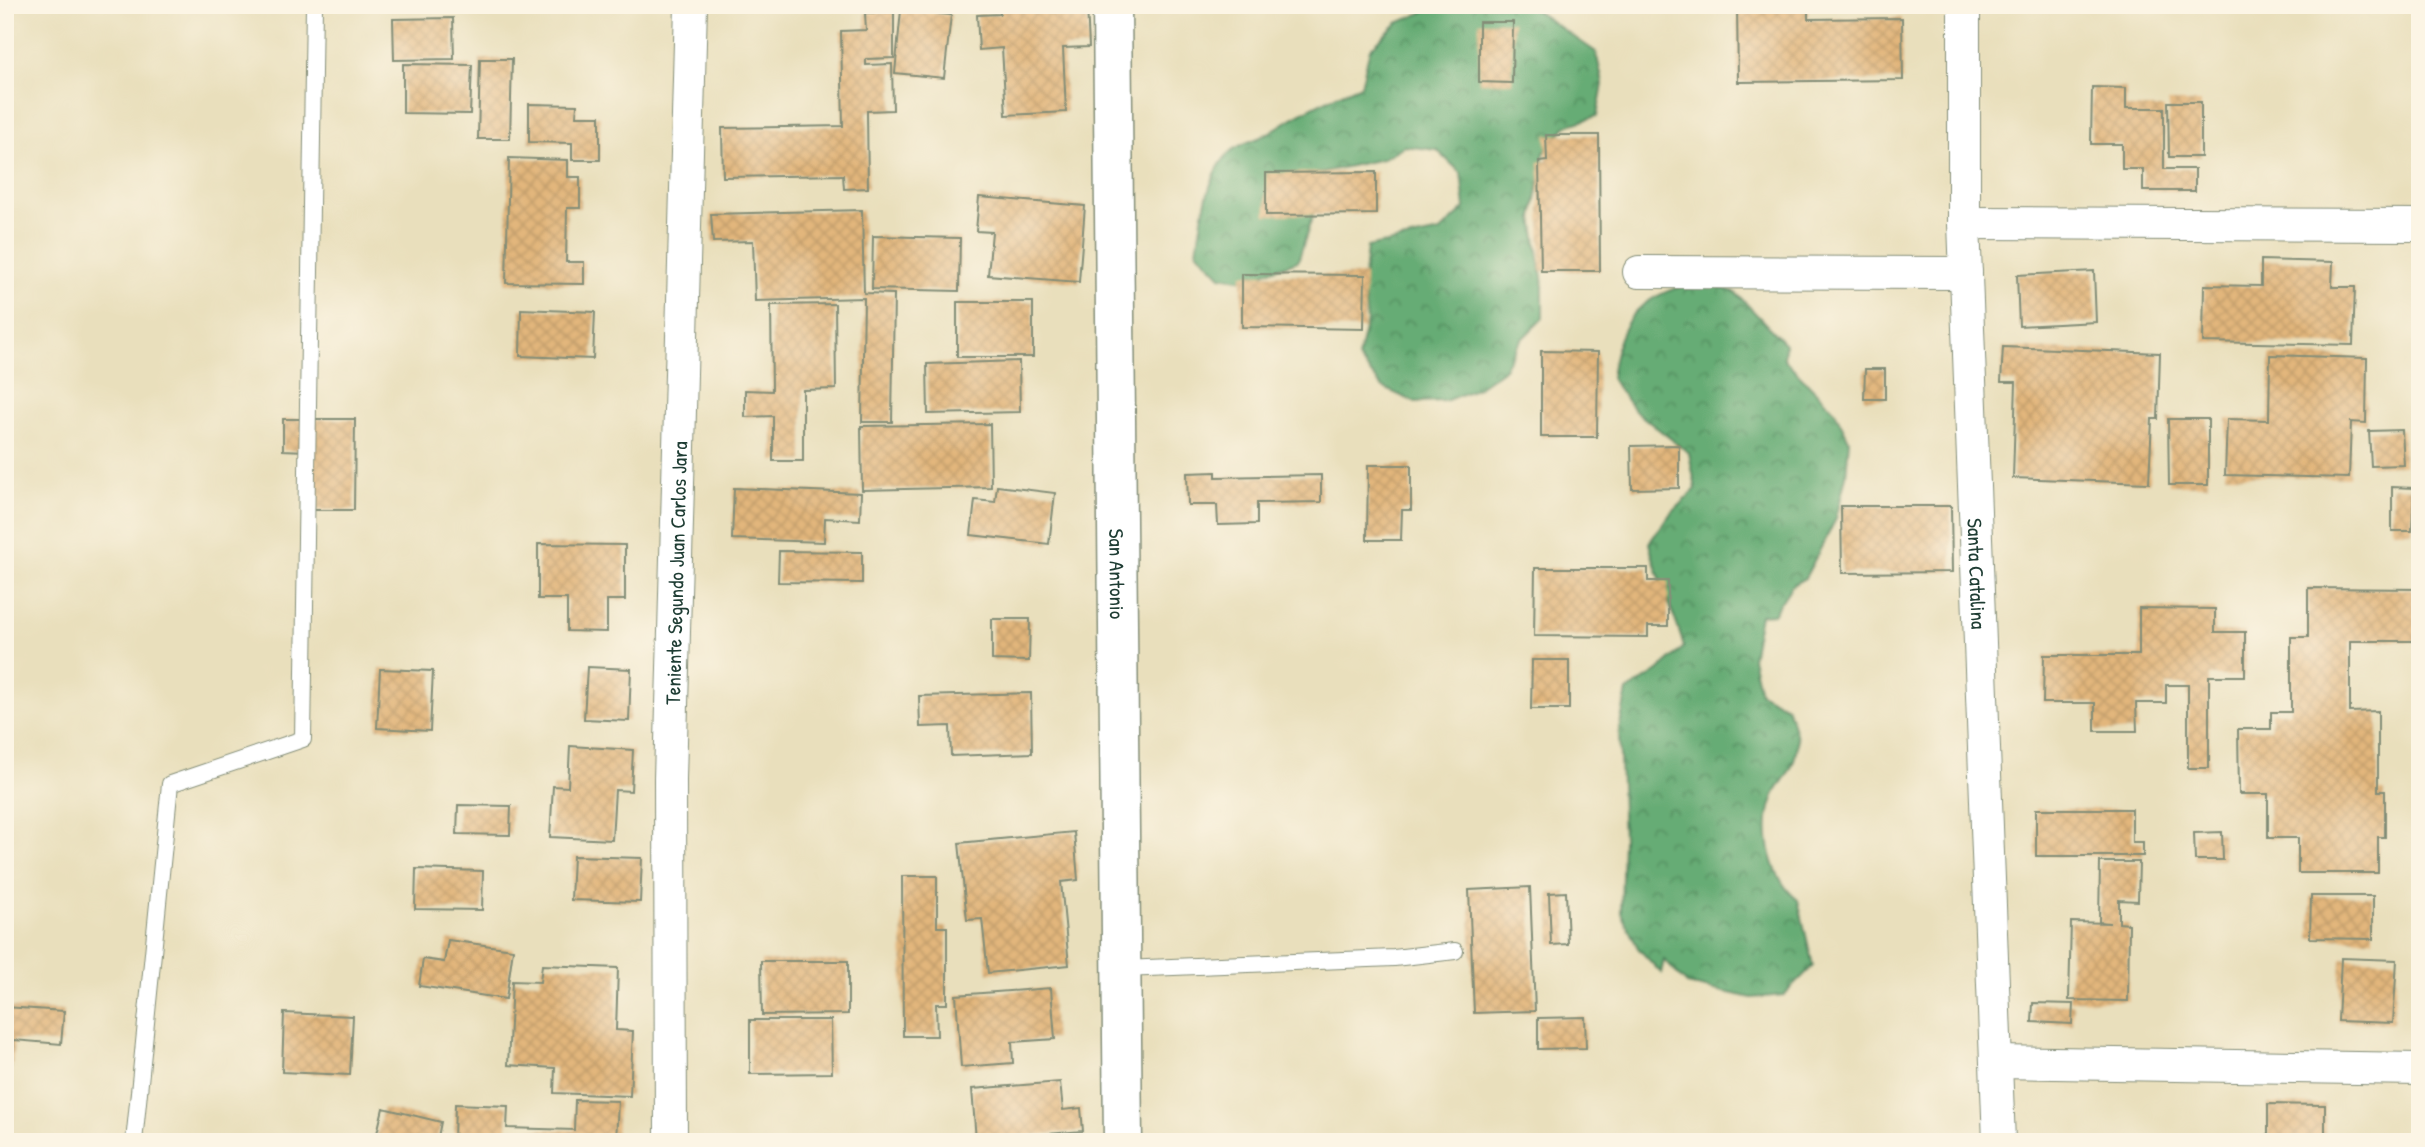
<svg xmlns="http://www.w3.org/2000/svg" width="2425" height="1147" font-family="'Patrick Hand',sans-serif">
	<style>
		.forest { fill: url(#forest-crowns); stroke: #427454; stroke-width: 2 }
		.building { fill: url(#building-cross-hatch) }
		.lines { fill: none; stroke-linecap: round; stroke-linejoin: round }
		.service-casing { stroke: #848e78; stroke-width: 18 }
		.minor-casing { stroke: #848e78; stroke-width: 34 }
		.tertiary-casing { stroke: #848e78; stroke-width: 41 }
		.service { stroke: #fff; stroke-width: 16 }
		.minor { stroke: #fff; stroke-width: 32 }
		.tertiary { stroke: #fff; stroke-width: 38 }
		.labels { text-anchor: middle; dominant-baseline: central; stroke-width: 6; stroke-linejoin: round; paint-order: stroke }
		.street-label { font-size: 21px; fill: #1f3d34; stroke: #fcf5e5 }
	</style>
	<defs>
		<pattern id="forest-crowns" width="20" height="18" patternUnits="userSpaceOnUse" patternTransform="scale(1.75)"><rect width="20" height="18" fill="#66ac74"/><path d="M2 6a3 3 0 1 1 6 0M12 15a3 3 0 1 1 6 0" fill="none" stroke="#538d60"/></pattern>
		<pattern id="building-cross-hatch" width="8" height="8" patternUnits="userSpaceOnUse" patternTransform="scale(1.75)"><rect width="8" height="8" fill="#e2b67c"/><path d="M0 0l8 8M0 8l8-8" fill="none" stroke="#c19d6c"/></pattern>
	</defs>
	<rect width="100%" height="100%" fill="#fcf5e5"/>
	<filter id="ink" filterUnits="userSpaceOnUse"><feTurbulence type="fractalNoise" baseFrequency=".0143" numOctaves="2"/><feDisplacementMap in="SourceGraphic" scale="14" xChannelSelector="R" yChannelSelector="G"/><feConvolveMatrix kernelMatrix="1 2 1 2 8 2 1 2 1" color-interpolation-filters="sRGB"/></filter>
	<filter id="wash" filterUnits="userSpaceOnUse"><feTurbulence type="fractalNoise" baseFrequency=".00686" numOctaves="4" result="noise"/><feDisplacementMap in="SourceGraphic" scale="28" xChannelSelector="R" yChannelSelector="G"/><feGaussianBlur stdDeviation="1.57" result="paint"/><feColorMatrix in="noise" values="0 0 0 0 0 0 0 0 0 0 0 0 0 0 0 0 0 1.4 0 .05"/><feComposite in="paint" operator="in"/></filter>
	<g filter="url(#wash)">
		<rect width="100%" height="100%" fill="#e9dfbc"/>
		<g class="forest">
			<path d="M 1440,5 L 1519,5 L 1533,9 L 1596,52 L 1603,84 L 1597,116 L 1566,126 L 1544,153 L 1533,218 L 1543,284 L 1543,318 L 1520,341 L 1503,370 L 1477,388 L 1445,401 L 1414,402 L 1382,387 L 1358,358 L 1367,321 L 1363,287 L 1367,247 L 1440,232 L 1465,208 L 1461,173 L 1437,150 L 1404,146 L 1382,159 L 1305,176 L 1314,211 L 1298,261 L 1265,272 L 1256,282 L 1221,276 L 1197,251 C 1201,222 1208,164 1236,148 C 1247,141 1260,139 1270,132 C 1300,112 1328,98 1361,85 L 1370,49 L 1397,23 Z"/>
			<path d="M 1700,281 L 1735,292 L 1785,344 L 1784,359 L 1834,410 L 1849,440 L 1846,475 L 1836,519 L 1805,578 L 1792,585 L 1773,614 L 1760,615 L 1752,658 L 1760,693 L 1787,707 C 1790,718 1798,732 1797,743 C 1795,775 1779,779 1772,801 C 1761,833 1772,880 1798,900 L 1813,966 L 1784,995 L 1752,998 L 1687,984 L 1664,960 L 1661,973 L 1638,948 L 1621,913 L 1623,839 L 1619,730 L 1627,691 L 1658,671 L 1684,647 C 1674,611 1658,580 1649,543 L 1671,513 L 1696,489 L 1689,453 L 1634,410 L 1611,378 C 1619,315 1639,297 1700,281 Z"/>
		</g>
		<g id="blocks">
			<g class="building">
				<polygon points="1087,5 1089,47 1063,48 1066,112 1006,115 1002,48 979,50 977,15 1000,14 1000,8"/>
				<polygon points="1737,5 1808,5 1808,19 1902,18 1903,80 1738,82"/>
				<polygon points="901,10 951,15 944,78 895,73"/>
				<polygon points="894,12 894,58 866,59 866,65 892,64 893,110 867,111 868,188 844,189 843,175 723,177 722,128 843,126 841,31 866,30 865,13"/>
				<polygon points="453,18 454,59 394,60 393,19"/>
				<polygon points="1479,22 1513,22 1512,83 1479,82"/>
				<polygon points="480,59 512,59 510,139 478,139"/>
				<polygon points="403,64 472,65 470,114 403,113"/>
				<polygon points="2092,87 2126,88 2126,108 2164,108 2164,169 2195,169 2195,191 2143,191 2143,169 2122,169 2122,144 2091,144"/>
				<polygon points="2168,102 2201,102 2201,157 2169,157"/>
				<polygon points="529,104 577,105 576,116 600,116 600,160 572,160 572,143 529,142"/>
				<polygon points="1546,135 1599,135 1600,271 1541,271 1539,162 1547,161"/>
				<polygon points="509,158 568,160 568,177 580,177 580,208 567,208 566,262 584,262 584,284 506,283"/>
				<polygon points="1376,172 1376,214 1266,215 1266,173"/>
				<polygon points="979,197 1085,206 1079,282 988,275 992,232 976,231"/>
				<polygon points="862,210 864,293 894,294 892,422 862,422 864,298 755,301 753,241 713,242 711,214"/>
				<polygon points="873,236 960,238 959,291 872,289"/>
				<polygon points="2261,260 2333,262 2332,287 2355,287 2353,345 2203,342 2204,285 2261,286"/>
				<polygon points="2094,271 2096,322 2019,326 2017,275"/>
				<polygon points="1242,274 1365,275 1364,329 1242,327"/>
				<rect x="957" y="302" width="76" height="55"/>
				<polygon points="835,304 836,389 803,390 803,461 773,461 773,416 745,417 745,390 772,391 771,305"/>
				<polygon points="521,309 595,312 593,359 520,356"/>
				<polygon points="2003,347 2160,353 2158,419 2152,419 2149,483 2013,478 2016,382 2001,382"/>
				<polygon points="1541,351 1598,352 1597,437 1541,437"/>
				<polygon points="2270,355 2367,358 2366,423 2351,422 2349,478 2225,475 2227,419 2269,420"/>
				<polygon points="1019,361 1020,412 928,414 927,364"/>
				<polygon points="1865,369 1885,369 1885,399 1864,399"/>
				<polygon points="283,419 355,419 354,510 305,510 306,451 283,450"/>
				<polygon points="2168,419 2208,419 2208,485 2169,485"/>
				<polygon points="990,424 991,487 862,490 861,426"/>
				<polygon points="2402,430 2404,465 2371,466 2369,431"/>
				<polygon points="1679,445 1679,488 1632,489 1631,446"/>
				<polygon points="1368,465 1411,465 1411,510 1402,510 1401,540 1367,540"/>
				<polygon points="1216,472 1216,477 1321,475 1321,502 1257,503 1257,524 1218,525 1217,505 1188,505 1187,473"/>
				<polygon points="997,486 1055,493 1049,544 971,535 975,500 995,502"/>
				<polygon points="2392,487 2414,488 2412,531 2392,531"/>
				<polygon points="734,488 861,493 860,520 825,518 824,542 732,539"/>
				<polygon points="1841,506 1951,506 1952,572 1842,573"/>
				<polygon points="538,544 625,545 625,600 607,600 607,632 567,631 567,599 538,599"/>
				<polygon points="779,551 862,552 862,583 778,582"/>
				<polygon points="1535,568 1648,568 1648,581 1668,581 1668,626 1648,626 1648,637 1534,636"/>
				<polygon points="2308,588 2420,589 2420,641 2350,641 2350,712 2378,711 2378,791 2385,791 2385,837 2378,837 2378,873 2298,873 2298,838 2268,838 2268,794 2239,794 2238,729 2271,729 2271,712 2291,712 2291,637 2308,637"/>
				<polygon points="2139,608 2215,609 2215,632 2245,632 2245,676 2209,676 2209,768 2188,768 2188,685 2166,685 2166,703 2136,703 2137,731 2095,731 2095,703 2043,703 2044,655 2139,655"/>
				<polygon points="992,619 1030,619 1029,661 992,660"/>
				<polygon points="1532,660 1569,660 1569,709 1531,709"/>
				<polygon points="587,667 631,669 629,721 584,719"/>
				<polygon points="380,669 433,671 430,731 377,728"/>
				<polygon points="1031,693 1032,753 951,756 950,726 920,727 919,696"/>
				<polygon points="570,746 633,750 631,791 615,790 612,840 550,837 553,786 568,787"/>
				<polygon points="458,805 511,806 510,835 457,834"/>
				<polygon points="2036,809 2132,809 2132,842 2143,842 2143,856 2036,856"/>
				<polygon points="1074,832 1078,880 1061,882 1069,965 988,973 982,919 967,920 959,843"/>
				<polygon points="2222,832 2223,860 2195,860 2194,833"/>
				<polygon points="573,856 642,858 640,902 571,900"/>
				<polygon points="2100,862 2139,862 2138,901 2119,900 2119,923 2129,924 2128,1001 2069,1000 2071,922 2110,923 2099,922"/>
				<polygon points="416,869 483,871 482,910 415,909"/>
				<polygon points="902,876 937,876 937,927 947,927 947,1004 936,1004 937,1036 903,1036"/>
				<polygon points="1530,887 1535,1011 1474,1013 1469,890"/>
				<polygon points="1566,892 1568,944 1551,945 1549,893"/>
				<polygon points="2311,896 2373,896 2373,939 2310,938"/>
				<polygon points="448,940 513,949 506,999 419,986 423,959 444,962"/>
				<polygon points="2341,958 2397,960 2393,1023 2338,1021"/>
				<polygon points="761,961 848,961 848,1014 762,1015"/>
				<polygon points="542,965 618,968 616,1030 633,1031 630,1096 554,1093 555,1068 508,1065 512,981 540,982"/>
				<polygon points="1051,988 1055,1039 1012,1042 1013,1063 961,1067 956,995"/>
				<polygon points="2033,1003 2073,1004 2072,1024 2032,1022"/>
				<polygon points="5,1007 64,1011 61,1044 14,1040 12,1065 5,1065"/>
				<polygon points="284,1013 353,1016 350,1075 282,1072"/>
				<polygon points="1585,1017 1586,1048 1538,1049 1538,1018"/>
				<polygon points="750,1020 831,1020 832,1073 750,1074"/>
				<polygon points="1060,1082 1063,1110 1081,1108 1083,1131 976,1140 972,1089"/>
				<polygon points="575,1100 618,1101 616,1142 454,1142 455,1104 508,1106 507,1128 574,1130"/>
				<polygon points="2268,1104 2325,1105 2325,1142 2268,1142"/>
				<polygon points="383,1108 441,1122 437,1142 375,1142"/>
			</g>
		</g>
	</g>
	<g filter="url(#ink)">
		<use href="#blocks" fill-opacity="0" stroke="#848e78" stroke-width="2"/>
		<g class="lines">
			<defs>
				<g id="service">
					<polyline points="1123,969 1394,958 1455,951"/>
					<polyline points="134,1142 170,784 303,739 314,5"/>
				</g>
				<g id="minor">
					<path id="s1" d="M 1964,5 L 1964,223 L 1999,1142"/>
					<polyline points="1964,223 2420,225"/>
					<polyline points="1639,272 1966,273"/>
					<polyline points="1997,1062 2420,1069"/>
					<path id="s2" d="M 671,1142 L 670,779 L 691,5"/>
				</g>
				<g id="tertiary">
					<path id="s3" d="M 1112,5 L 1123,1142"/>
				</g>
			</defs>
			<use href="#service" class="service-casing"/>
			<use href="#minor" class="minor-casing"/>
			<use href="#tertiary" class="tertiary-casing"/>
			<use href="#service" class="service"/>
			<use href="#minor" class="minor"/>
			<use href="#tertiary" class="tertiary"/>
		</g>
	</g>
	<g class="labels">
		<g class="street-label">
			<text stroke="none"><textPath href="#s2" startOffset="569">Teniente Segundo Juan Carlos Jara</textPath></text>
			<text stroke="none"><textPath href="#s3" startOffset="569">San Antonio</textPath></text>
			<text stroke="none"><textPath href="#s1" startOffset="569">Santa Catalina</textPath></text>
		</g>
	</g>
	<rect width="2425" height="1147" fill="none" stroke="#fcf5e5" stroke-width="28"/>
</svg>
